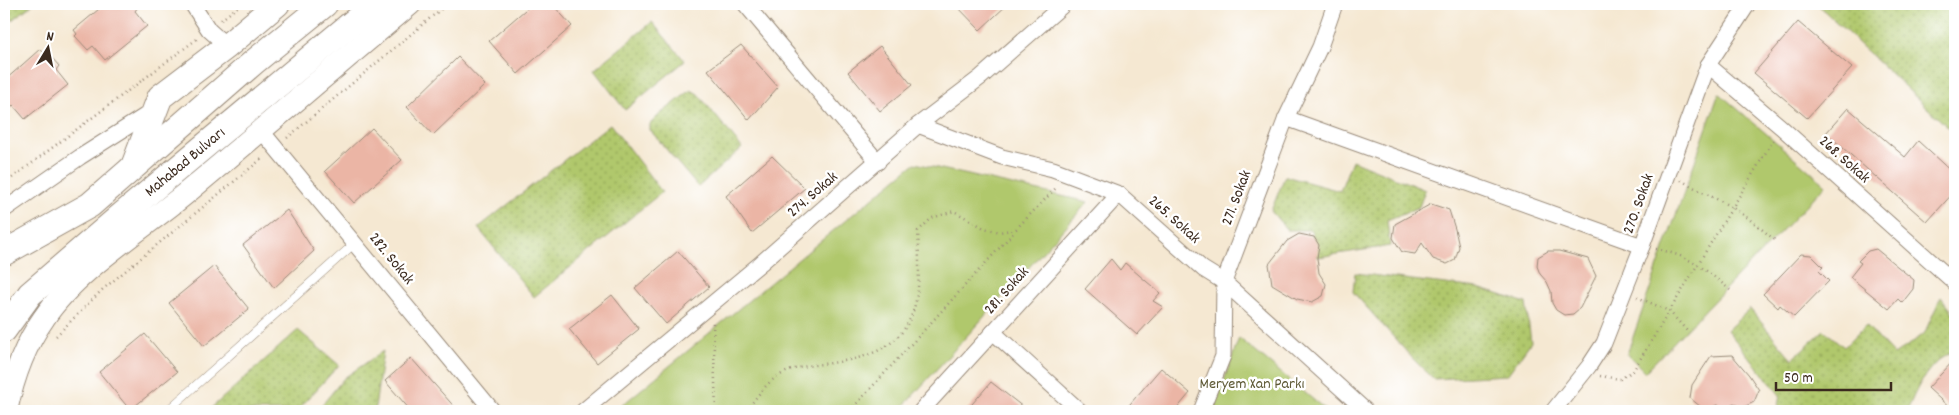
<svg xmlns="http://www.w3.org/2000/svg" width="1959" height="415" font-family="Dekko,sans-serif">
	<style>
		.grass { fill: url(#grass-dots); stroke: #767945 }
		.green { fill: #b0c86c; stroke: #767945 }
		.building { fill: #ebb5a5 }
		.lines { fill: none; stroke-linecap: round; stroke-linejoin: round }
		.lane-casing { stroke: #988978; stroke-width: 9 }
		.street-casing { stroke: #988978; stroke-width: 17 }
		.secondary-casing { stroke: #988978; stroke-width: 24 }
		.primary-casing { stroke: #988978; stroke-width: 27 }
		.path { stroke: #988978; stroke-width: 2.5; stroke-dasharray: 1 4; stroke-linecap: butt }
		.lane { stroke: #fff; stroke-width: 8 }
		.street { stroke: #fff; stroke-width: 15 }
		.secondary { stroke: #fff; stroke-width: 22 }
		.primary { stroke: #fff; stroke-width: 25 }
		.labels { text-anchor: middle; dominant-baseline: central; stroke-width: 5; stroke-linejoin: round; paint-order: stroke }
		.street-label { font-size: 16px; fill: #3b2a1e; stroke: #fff }
		.park-label { font-size: 16px; fill: #5e5935; stroke: #fff }
	</style>
	<defs>
		<pattern id="grass-dots" width="8" height="8" patternUnits="userSpaceOnUse" patternTransform="scale(1.25)"><rect width="8" height="8" fill="#b0c86c"/><path d="M2 2h.1M6 6h.1" fill="none" stroke="#90a358" stroke-width="1.8" stroke-linecap="round"/></pattern>
	</defs>
	<rect width="100%" height="100%" fill="#fff"/>
	<filter id="ink" filterUnits="userSpaceOnUse"><feTurbulence type="fractalNoise" baseFrequency=".02" numOctaves="2"/><feDisplacementMap in="SourceGraphic" scale="10" xChannelSelector="R" yChannelSelector="G"/><feConvolveMatrix kernelMatrix="1 2 1 2 8 2 1 2 1" color-interpolation-filters="sRGB"/></filter>
	<filter id="wash" filterUnits="userSpaceOnUse"><feTurbulence type="fractalNoise" baseFrequency=".0096" numOctaves="4" result="noise"/><feDisplacementMap in="SourceGraphic" scale="20" xChannelSelector="R" yChannelSelector="G"/><feGaussianBlur stdDeviation="1.12" result="paint"/><feColorMatrix in="noise" values="0 0 0 0 0 0 0 0 0 0 0 0 0 0 0 0 0 1.4 0 .05"/><feComposite in="paint" operator="in"/></filter>
	<g filter="url(#wash)">
		<rect width="100%" height="100%" fill="#f5e8d2"/>
		<g class="grass">
			<polygon points="4,4 33,4 4,26"/>
			<polygon points="1817,4 1955,4 1955,134"/>
			<polygon points="652,22 685,61 625,110 594,70"/>
			<polygon points="691,90 698,94 742,148 698,187 650,130 650,124 659,115"/>
			<polygon points="610,124 662,192 534,297 478,228"/>
			<polygon points="1352,160 1425,190 1419,207 1387,220 1390,246 1318,257 1311,230 1287,230 1271,211 1285,176 1340,191"/>
			<polygon points="1355,273 1478,288 1526,303 1531,342 1507,375 1434,379 1414,360 1353,292"/>
			<path d="M 1941,297 L 1955,315 L 1955,350 C 1927,364 1919,384 1907,411 L 1777,411 L 1780,395 L 1727,330 L 1750,309 L 1792,359 L 1824,330 L 1844,347 L 1866,325 L 1894,355 L 1924,334 Z"/>
			<polygon points="298,330 339,365 297,411 208,411"/>
			<polygon points="383,351 375,408 378,411 317,411 344,378"/>
		</g>
		<g class="green">
			<polygon points="1719,93 1826,185 1645,372 1627,354"/>
			<polygon points="915,163 1088,202 899,411 615,411"/>
			<polygon points="1239,338 1327,411 1213,411"/>
		</g>
		<g id="blocks">
			<g class="building">
				<polygon points="105,4 140,4 135,11 147,26 105,60 93,46 88,50 75,36 77,34 74,30"/>
				<polygon points="532,4 552,4 572,26 518,74 489,41"/>
				<polygon points="955,4 1008,4 980,30"/>
				<polygon points="1798,22 1852,68 1807,118 1754,73"/>
				<polygon points="741,45 778,87 749,120 708,70"/>
				<polygon points="880,46 912,85 880,111 848,72"/>
				<polygon points="40,49 44,53 46,51 59,66 56,70 68,85 25,119 13,105 4,113 4,81"/>
				<polygon points="458,57 485,85 433,135 407,107"/>
				<polygon points="1848,108 1905,157 1918,141 1955,175 1955,191 1927,222 1826,133"/>
				<polygon points="372,128 402,160 354,203 325,171"/>
				<polygon points="772,156 805,188 752,233 726,196"/>
				<polygon points="1431,204 1449,210 1455,229 1459,247 1455,260 1447,264 1433,259 1422,243 1415,254 1402,252 1393,238 1395,224"/>
				<polygon points="287,210 314,251 274,288 243,245"/>
				<polygon points="1299,234 1314,237 1319,245 1317,258 1319,273 1326,284 1323,296 1312,302 1297,299 1272,284 1269,264 1287,241"/>
				<polygon points="1876,249 1914,280 1913,289 1902,303 1898,299 1889,309 1850,277 1861,263 1858,261 1868,251"/>
				<polygon points="678,251 709,287 666,324 635,288"/>
				<polygon points="1548,251 1559,251 1588,259 1596,276 1580,308 1573,314 1564,315 1556,310 1552,303 1551,291 1547,282 1540,274 1537,266 1538,257"/>
				<polygon points="1801,254 1811,255 1823,267 1819,271 1829,281 1794,317 1780,305 1778,308 1763,294"/>
				<polygon points="1111,259 1120,270 1125,263 1160,293 1153,301 1163,307 1137,335 1085,289"/>
				<polygon points="214,266 249,309 204,346 169,303"/>
				<polygon points="612,295 639,329 597,363 569,329"/>
				<polygon points="145,334 177,372 130,410 99,372"/>
				<polygon points="1732,355 1749,375 1759,390 1754,402 1742,408 1734,403 1726,407 1717,405 1708,409 1701,407 1690,398 1692,385 1711,356"/>
				<polygon points="411,358 458,411 411,411 385,381"/>
				<polygon points="1955,359 1955,411 1953,411 1928,388"/>
				<polygon points="1161,368 1190,393 1175,411 1124,411"/>
				<polygon points="991,382 1028,411 966,411"/>
			</g>
		</g>
	</g>
	<g filter="url(#ink)">
		<use href="#blocks" fill-opacity="0" stroke="#988978" stroke-width="1"/>
		<g class="lines">
			<defs>
				<polyline id="lane" points="167,411 355,243"/>
				<g id="street">
					<polyline points="192,4 209,30 227,46"/>
					<polyline points="745,4 878,162"/>
					<polyline points="1708,65 1781,127 1955,283"/>
					<polyline points="1286,118 1642,246"/>
					<polyline points="918,125 1002,157 1053,169 1119,194 1203,269 1224,282 1366,411"/>
					<polyline points="260,129 493,411"/>
					<polyline points="4,210 80,157 154,110"/>
					<polyline points="993,332 1080,411"/>
					<polyline points="583,411 761,263 918,125 981,77 1064,4"/>
					<polyline points="921,411 1119,194"/>
					<polyline points="1201,411 1223,356 1224,282 1286,118 1320,47 1335,4"/>
					<polyline points="1553,411 1589,366 1604,343 1642,246 1708,65 1748,4"/>
				</g>
				<path id="secondary" d="M 6,411 C 13,378 24,346 44,318 C 75,271 141,230 185,194 C 261,131 335,67 410,4"/>
				<g id="primary">
					<polyline points="134,165 160,97 227,46 277,4"/>
					<polyline points="4,253 90,205 254,62 325,4"/>
					<path id="s1" d="M 4,330 L 30,294 L 123,214 L 375,4"/>
				</g>
			</defs>
			<use href="#lane" class="lane-casing"/>
			<use href="#street" class="street-casing"/>
			<use href="#secondary" class="secondary-casing"/>
			<use href="#primary" class="primary-casing"/>
			<g class="path">
				<polyline points="221,20 241,4"/>
				<polyline points="287,138 447,4"/>
				<path d="M 1681,180 C 1697,190 1716,198 1733,208 C 1749,218 1763,230 1777,242"/>
				<polyline points="4,184 197,39"/>
				<path d="M 1656,249 C 1690,256 1704,268 1730,290"/>
				<polyline points="1637,297 1669,311 1688,332"/>
				<polyline points="713,323 716,411"/>
				<polyline points="56,336 102,290 264,157"/>
				<polyline points="1600,376 1620,379 1633,371 1774,139"/>
				<path d="M 748,411 L 749,407 C 759,394 768,380 784,373 C 803,364 824,365 844,361 C 922,347 921,298 918,231 L 932,218 L 954,211 L 984,228 L 1000,232 L 1016,229 L 1057,187"/>
				<polyline points="850,411 1015,231"/>
			</g>
			<use href="#lane" class="lane"/>
			<use href="#street" class="street"/>
			<use href="#secondary" class="secondary"/>
			<use href="#primary" class="primary"/>
		</g>
	</g>
	<g class="labels">
		<g class="street-label">
			<text transform="translate(1844 160) rotate(42)">268. Sokak</text>
			<text stroke="none"><textPath href="#s1" startOffset="248">Mahabad Bulvarı</textPath></text>
			<text transform="translate(813 195) rotate(-41)">274. Sokak</text>
			<text transform="translate(1237 198) rotate(-69)">271. Sokak</text>
			<text transform="translate(1639 204) rotate(-70)">270. Sokak</text>
			<text transform="translate(1174 220) rotate(42)">265. Sokak</text>
			<text transform="translate(391 259) rotate(51)">282. Sokak</text>
			<text transform="translate(1007 291) rotate(-48)">281. Sokak</text>
		</g>
		<g class="park-label">
			<text x="1252" y="384">Meryem Xan Parkı</text>
		</g>
	</g>
	<rect width="1959" height="415" fill="none" stroke="#fff" stroke-width="20"/>
	<g transform="translate(48 48) rotate(10)" stroke="#ffffff" stroke-width="4" paint-order="stroke">
	<path d="M0-4L9 19L0 12L-9 19Z" fill="#3b2a1e"/>
	<text y="-8" font-size="14" font-weight="bold" text-anchor="middle" fill="#3b2a1e">N</text>
	</g>
	<path d="M1776 382v8h115v-8" fill="none" stroke="#3b2a1e" stroke-width="2.5"/>
	<text x="1784" y="382" font-size="15" fill="#3b2a1e" stroke="#ffffff" stroke-width="4" paint-order="stroke">50 m</text>
</svg>
